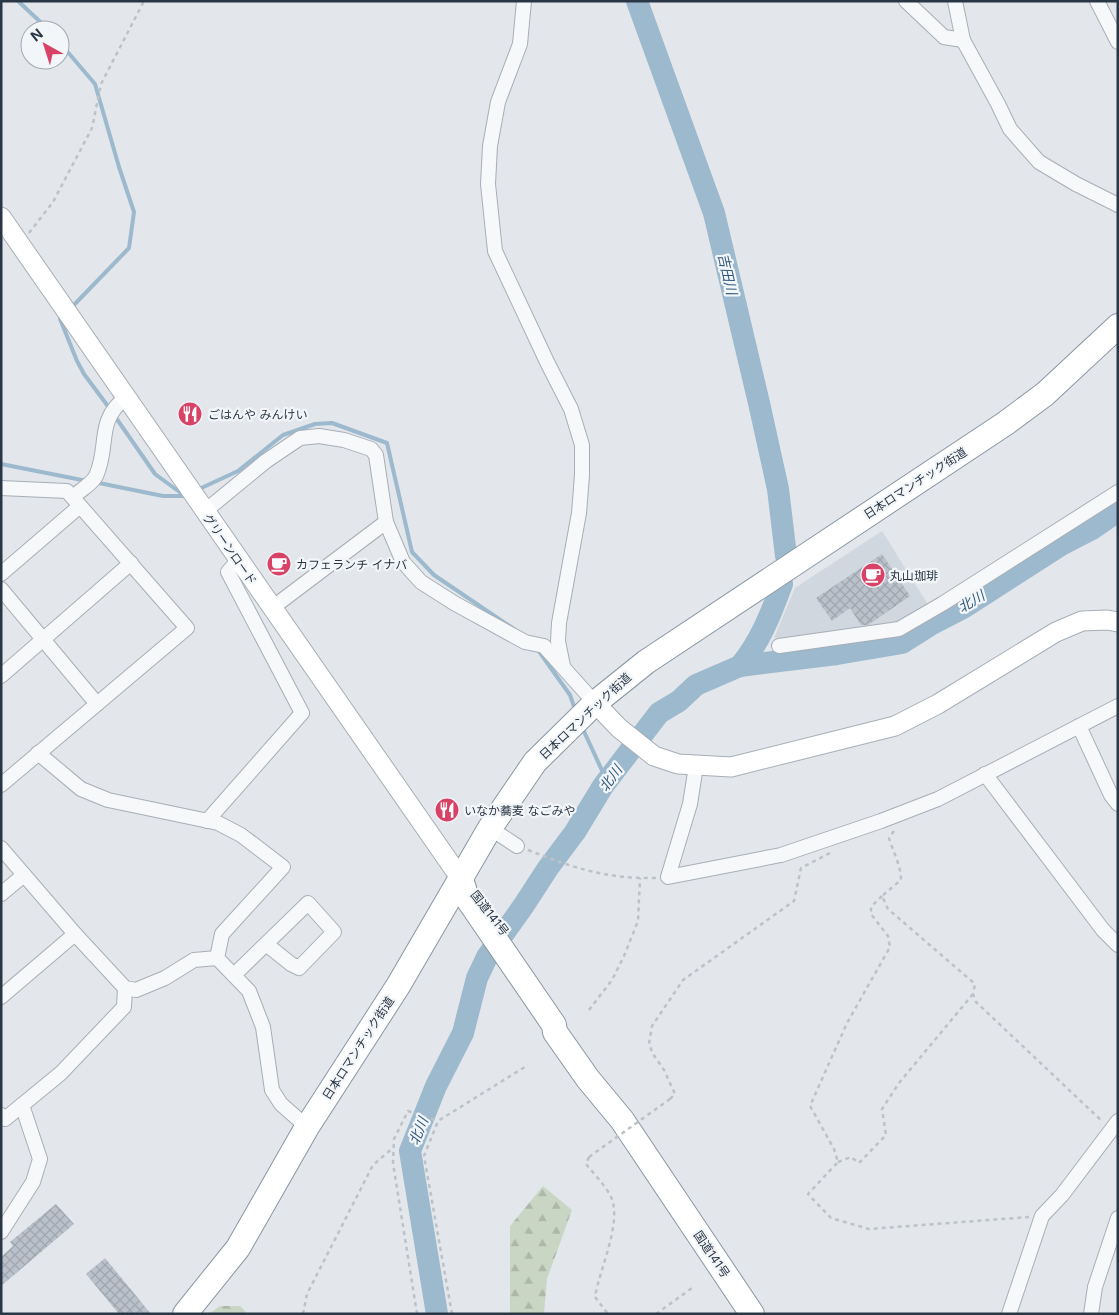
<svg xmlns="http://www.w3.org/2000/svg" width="1119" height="1315" font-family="Inter,'Noto Sans JP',sans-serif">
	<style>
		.built { fill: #d1d7de }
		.forest { fill: url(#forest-firs) }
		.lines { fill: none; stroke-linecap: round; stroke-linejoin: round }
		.stream { stroke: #9cb9cd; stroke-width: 4 }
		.river { stroke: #9cb9cd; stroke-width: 22 }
		.building { fill: url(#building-cross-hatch) }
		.street-casing { stroke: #a7aeb7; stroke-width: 16 }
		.secondary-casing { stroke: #a7aeb7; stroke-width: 21 }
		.highway-casing { stroke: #8996a3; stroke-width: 26 }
		.path { stroke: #bdc2c7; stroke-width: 2.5; stroke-dasharray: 4 4; stroke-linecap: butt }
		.street { stroke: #f6f8fa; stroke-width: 14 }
		.secondary { stroke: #fff; stroke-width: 19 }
		.highway { stroke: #fff; stroke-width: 24 }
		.path-bridge { stroke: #bdc2c7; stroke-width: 2.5; stroke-dasharray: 4 4; stroke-linecap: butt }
		.labels { text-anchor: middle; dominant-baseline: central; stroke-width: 4.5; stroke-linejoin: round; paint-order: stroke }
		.poi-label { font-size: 12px; fill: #293645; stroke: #f3f6f9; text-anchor: start }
		.street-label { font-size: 12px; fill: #293645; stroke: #f3f6f9 }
		.water-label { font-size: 14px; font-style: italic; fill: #31597c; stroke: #f3f6f9 }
	</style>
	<defs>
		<pattern id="forest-firs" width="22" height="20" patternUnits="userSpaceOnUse" patternTransform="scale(1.25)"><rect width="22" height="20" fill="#cad6c4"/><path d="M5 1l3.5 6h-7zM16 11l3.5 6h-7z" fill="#aeb8aa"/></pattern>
		<pattern id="building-cross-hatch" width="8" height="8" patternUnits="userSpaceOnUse" patternTransform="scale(1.25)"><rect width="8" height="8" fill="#bac1ca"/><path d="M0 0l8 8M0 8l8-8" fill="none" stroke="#a0a6af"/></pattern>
	</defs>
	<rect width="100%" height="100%" fill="#e3e7ec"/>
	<polygon class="built" points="882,531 932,611 883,630 786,639 774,638 795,588"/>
	<g class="forest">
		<polygon points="543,1186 572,1210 547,1279 544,1314 510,1314 510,1226"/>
		<polygon points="220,1306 240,1306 248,1314 209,1314"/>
	</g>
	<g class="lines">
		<g class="stream">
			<polyline points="18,1 49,30"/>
			<polyline points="60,43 95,84 119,167 134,212 129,248 71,308"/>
			<polyline points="62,316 60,319 77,361 84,374 110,409"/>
			<polyline points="114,415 155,474 185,496 186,495"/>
			<polyline points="1,464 87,481"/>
			<polyline points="94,482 163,496 183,496"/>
			<polyline points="197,490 238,471 283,435 315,424 332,423 387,443 412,552 434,575 514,629"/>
			<polyline points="538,650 570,695 576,712"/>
			<polyline points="582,727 605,777 603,786"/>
		</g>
		<g class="river">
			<polyline points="637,1 714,213 759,403 778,489 786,556"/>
			<path d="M 740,666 C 760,642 771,614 782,584"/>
			<polyline points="437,1314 410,1151 436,1086 463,1033 477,978 487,957 524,905 548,868 575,832 603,786 659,713 679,701 696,685 740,666 837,654 902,643 932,624 963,608 1061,545 1092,529 1118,511"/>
		</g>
	</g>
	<g class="building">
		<polygon points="882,554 910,596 868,625 861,625 850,608 832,621 816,598"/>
		<polygon points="56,1204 74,1224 1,1286 1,1257 13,1246 10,1242"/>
		<polygon points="105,1258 151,1314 119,1314 86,1274"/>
	</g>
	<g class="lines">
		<defs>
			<g id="street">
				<polyline points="524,1 520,44 498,102 490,146 488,184 495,251 548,364 571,409 582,445 582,475 579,513 559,623 558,641 563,666"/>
				<polyline points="906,1 944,37 963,40"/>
				<polyline points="955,1 963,40 998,104 1010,129 1039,162 1076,184 1118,205"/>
				<polyline points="1097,1 1118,42"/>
				<polyline points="1,488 67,491 187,628 1,785"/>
				<path d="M 73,497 C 79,491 92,484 96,476 C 110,445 95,422 126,397"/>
				<polyline points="204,512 266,461 300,438 319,436 344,440 371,449 376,455 386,522 403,562 421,582 454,603 525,642 544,646 595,703"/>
				<polyline points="1,574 80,506"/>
				<polyline points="1,589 97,704"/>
				<polyline points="272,608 386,522"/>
				<polyline points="779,646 899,629 942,604 1118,492"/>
				<polyline points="1,676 131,563"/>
				<polyline points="1079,726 1111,795 1118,804"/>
				<polyline points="38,753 81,789 108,800 218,823 241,835 283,867 222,934 217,958"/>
				<polyline points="696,766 690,804 668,877 781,855 881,821 938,799 1118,706"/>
				<polyline points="985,774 1103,930 1118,945"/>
				<polyline points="207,821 302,713 228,572 238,560"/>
				<polyline points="490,828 517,846"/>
				<polyline points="1,848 75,934 125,988 136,990 165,978 194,960 217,958"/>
				<polyline points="1,894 24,875"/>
				<polyline points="217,958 249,991 263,1027 272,1090 281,1104 307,1127"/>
				<polyline points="234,975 308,903 334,932 299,968 291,964 266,944"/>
				<polyline points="1,997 75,934"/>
				<polyline points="1,1115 5,1119 61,1073 124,1007 125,988"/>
				<polyline points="1,1232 33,1182 40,1159 22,1105"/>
				<polyline points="1009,1314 1042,1216 1062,1195 1118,1121"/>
				<polyline points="1091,1314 1095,1287 1118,1218"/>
			</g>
			<g id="secondary">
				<polyline points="1,217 461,879"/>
				<polyline points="595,703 619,728 654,756 678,764 731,767 895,726 938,704 1056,632 1082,621 1107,620 1118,622"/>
			</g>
			<g id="highway">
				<polyline points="461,879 467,898 554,1025 555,1032 588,1079 622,1120 752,1314"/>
				<polyline points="185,1314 238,1248 307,1127 398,986 490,828 535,762 595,703 646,662 1006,423 1045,394 1118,326"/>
			</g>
		</defs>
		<use href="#street" class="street-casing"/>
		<use href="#secondary" class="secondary-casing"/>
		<use href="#highway" class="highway-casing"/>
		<g class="path">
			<polyline points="29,233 53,202 92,128 101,84 144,1"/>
			<path d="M 894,831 L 889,838 C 893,852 901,865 901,880 L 882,896 L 888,909 L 975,984 L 973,994 L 976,1002 L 1103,1122"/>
			<path d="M 528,850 C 573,868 607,879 656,878"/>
			<polyline points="882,896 871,907 871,914 888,936 890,947 847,1023 810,1106 834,1149 838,1162 808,1194 831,1218 869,1229 1029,1217"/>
			<polyline points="589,1010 612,980 624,956 638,921 640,878"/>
			<polyline points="670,1099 675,1094 664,1070 653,1054 649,1044 652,1026 683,980 794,901 801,868 830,853"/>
			<path d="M 589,1157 L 586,1164 C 594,1174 604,1184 610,1195 C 624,1219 599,1270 595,1297 L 608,1314"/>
			<polyline points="838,1162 851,1157 859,1163 886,1135 882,1109 899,1083 973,994"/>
			<polyline points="303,1314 307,1294 373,1165 394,1147"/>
			<polyline points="417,1314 393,1163 394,1139 408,1111 438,1121"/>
			<polyline points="452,1314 424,1156 438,1121 528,1065"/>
			<polyline points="656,1314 692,1288"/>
		</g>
		<use href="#street" class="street"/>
		<use href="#secondary" class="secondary"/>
		<use href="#highway" class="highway"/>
		<polyline class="path-bridge" points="589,1157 670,1099"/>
	</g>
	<defs>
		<symbol id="restaurant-disc" viewBox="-11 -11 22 22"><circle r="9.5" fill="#d74266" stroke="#f3f6f9"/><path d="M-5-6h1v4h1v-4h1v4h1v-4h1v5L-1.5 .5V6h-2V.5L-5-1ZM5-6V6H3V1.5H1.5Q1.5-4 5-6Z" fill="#fff"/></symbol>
		<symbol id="cafe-disc" viewBox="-11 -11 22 22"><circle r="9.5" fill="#d74266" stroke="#f3f6f9"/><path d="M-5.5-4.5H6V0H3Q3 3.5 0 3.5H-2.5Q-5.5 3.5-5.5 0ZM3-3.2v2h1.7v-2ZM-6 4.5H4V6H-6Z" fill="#fff"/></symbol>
	</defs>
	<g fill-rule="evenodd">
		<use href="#restaurant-disc" x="176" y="400" width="28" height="28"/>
		<use href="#cafe-disc" x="265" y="550" width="28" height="28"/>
		<use href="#cafe-disc" x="859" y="561" width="28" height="28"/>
		<use href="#restaurant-disc" x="433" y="796" width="28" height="28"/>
	</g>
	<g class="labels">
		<g class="poi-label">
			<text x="208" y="414">ごはんや みんけい</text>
			<text x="296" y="564">カフェランチ イナバ</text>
			<text x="890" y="575">丸山珈琲</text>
			<text x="464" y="810">いなか蕎麦 なごみや</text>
		</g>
		<g class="street-label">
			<text transform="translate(915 483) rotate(-33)">日本ロマンチック街道</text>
			<text transform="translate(230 549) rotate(55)">グリーンロード</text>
			<text transform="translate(585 716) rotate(-43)">日本ロマンチック街道</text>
			<text transform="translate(490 913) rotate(52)">国道141号</text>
			<text transform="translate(358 1048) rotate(-57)">日本ロマンチック街道</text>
			<text transform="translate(712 1254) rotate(56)">国道141号</text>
		</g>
		<g class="water-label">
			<text transform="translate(728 274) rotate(77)">吉田川</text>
			<text transform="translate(971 601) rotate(-31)">北川</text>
			<text transform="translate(610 778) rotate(-54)">北川</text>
			<text transform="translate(418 1131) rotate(-68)">北川</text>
		</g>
	</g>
	<rect width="1119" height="1315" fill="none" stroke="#293645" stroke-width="5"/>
	<g transform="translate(45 45) rotate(321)"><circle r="24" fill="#f3f6f9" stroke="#a2a9b1"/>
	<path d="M0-4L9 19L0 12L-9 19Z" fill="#d74266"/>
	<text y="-8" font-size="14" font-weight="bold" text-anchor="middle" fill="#293645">N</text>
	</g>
</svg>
